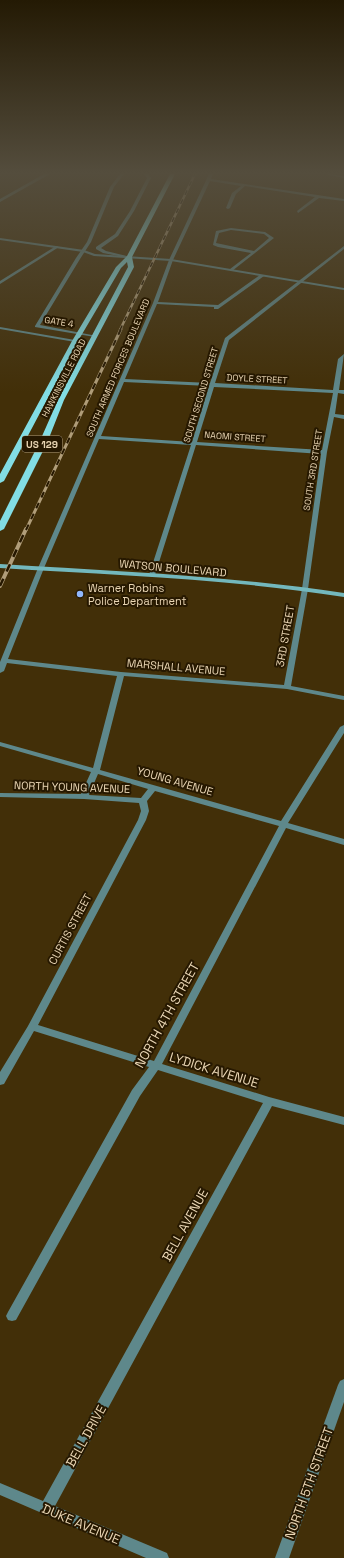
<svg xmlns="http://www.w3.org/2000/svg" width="344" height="1558" font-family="'Space Grotesk',sans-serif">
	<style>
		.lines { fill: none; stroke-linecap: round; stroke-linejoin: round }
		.minor { fill: #5e888b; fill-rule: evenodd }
		.tertiary { fill: #5e888b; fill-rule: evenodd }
		.secondary { fill: #73b8bd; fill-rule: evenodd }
		.primary { fill: #82dde4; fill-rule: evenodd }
		.rail-far2-casing { stroke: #b09d79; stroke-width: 2.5 }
		.rail-far1-casing { stroke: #b09d79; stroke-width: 3 }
		.rail-casing { stroke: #b09d79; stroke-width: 4 }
		.rail-far2 { stroke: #261800; stroke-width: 1.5; stroke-dasharray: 5; stroke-linecap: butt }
		.rail-far1 { stroke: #261800; stroke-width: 2; stroke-dasharray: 6; stroke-linecap: butt }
		.rail { stroke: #261800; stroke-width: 2.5; stroke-dasharray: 8; stroke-linecap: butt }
		.poi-dot { fill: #91b8fd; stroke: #261800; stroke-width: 1.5 }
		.labels { text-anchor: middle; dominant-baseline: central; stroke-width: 4; stroke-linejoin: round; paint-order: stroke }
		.far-street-label { font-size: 9px; fill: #e9d5b3; stroke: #261800 }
		.shield { fill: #261800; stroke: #ae9c7d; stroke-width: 1 }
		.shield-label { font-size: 10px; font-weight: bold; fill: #e9d5b3 }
		.street-label { font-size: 11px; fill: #e9d5b3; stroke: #261800 }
		.poi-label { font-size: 11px; fill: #e9d5b3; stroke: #261800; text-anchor: start }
		.near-street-label { font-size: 13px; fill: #e9d5b3; stroke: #261800 }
	</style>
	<rect width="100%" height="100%" fill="#422f08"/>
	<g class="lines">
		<g class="minor">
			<polygon points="44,174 50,174 0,202 0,199"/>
			<polygon points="120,174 124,174 114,187 91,242 80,259 40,325 97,336 95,337 35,327 35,326 76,258 87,242 110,187"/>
			<polygon points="144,174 148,174 151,178 134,211 118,236 101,248 106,251 131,257 129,258 103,253 96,249 96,247 115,234 130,211 147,178"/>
			<path d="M 209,174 L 213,174 L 211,179 L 344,199 L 344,201 L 319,198 L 298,213 L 297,211 L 315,197 L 245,186 L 236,194 L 230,208 L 228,209 L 226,208 L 232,193 L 241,186 L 210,181 L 173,260 L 158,302 L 218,305 L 260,275 L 264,276 L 218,309 L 214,309 L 214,307 L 157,304 L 125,379 L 210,383 L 225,338 L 344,246 L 344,249 L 229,340 L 215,383 L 333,390 L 338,359 L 344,354 L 339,390 L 344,390 L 344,394 L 338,393 L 335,414 L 344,415 L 344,419 L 334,417 L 327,452 L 308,589 L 291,686 L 344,696 L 344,700 L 287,689 L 124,676 L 100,770 L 281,821 L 340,727 L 344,725 L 344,733 L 288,823 L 344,839 L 344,845 L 286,828 L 162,1064 L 269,1097 L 344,1117 L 344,1125 L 272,1106 L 55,1506 L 167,1553 L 169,1558 L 146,1558 L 0,1495 L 0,1483 L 43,1501 L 263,1103 L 158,1070 L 140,1096 L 16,1320 L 12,1321 L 8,1320 L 6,1316 L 8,1312 L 132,1090 L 149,1067 L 34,1031 L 4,1084 L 0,1085 L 0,1072 L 28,1026 L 138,820 L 141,811 L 139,803 L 84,799 L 0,797 L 0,793 L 81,794 L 91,772 L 0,746 L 0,742 L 93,768 L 117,676 L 7,663 L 4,671 L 0,673 L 0,662 L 38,568 L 153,303 L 169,260 ZM 124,382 L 209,386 L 192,442 L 101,436 ZM 214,387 L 333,393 L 322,450 L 197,442 ZM 99,439 L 191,445 L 149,575 L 152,577 L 155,575 L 196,445 L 321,454 L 302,589 L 284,685 L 121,672 L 8,659 L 44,568 ZM 98,774 L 148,789 L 141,798 L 89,795 ZM 155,791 L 279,826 L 154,1061 L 38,1025 L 146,820 L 149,811 L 147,801 Z"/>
			<polygon points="327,174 344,176 344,178 329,175"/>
			<path d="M 231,228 L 265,232 L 274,238 L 232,271 L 230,271 L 230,269 L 251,253 L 218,247 L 213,245 L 216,231 ZM 231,230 L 264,234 L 269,238 L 254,251 L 216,243 L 219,233 Z"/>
			<polygon points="56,246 59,247 0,284 0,281"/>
			<polygon points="0,327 75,340 77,341 75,342 0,329"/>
			<polygon points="344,1379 344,1402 289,1558 275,1558 338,1385 340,1381"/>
		</g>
		<polygon class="tertiary" points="0,238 84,250 95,254 171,259 344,288 344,290 171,261 94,256 83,252 0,240"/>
		<path class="secondary" d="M 0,564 C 115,571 230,576 344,593 L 344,597 C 230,579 115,575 0,568 Z"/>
		<polygon class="primary" points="170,174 175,174 132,257 134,267 64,400 47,443 4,529 0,531 0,521 39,443 58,400 128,267 127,262 121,268 78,341 4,481 0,483 0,474 72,341 116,267 127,256"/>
		<defs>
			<polyline id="rail-far2" points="120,330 195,174"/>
			<polyline id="rail-far1" points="26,530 121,329"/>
			<polyline id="rail" points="0,586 26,529"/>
		</defs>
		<use href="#rail-far2" class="rail-far2-casing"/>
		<use href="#rail-far1" class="rail-far1-casing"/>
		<use href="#rail" class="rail-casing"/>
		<use href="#rail-far2" class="rail-far2"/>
		<use href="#rail-far1" class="rail-far1"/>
		<use href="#rail" class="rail"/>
	</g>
	<linearGradient id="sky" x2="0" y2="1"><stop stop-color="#241a04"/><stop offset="0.44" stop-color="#544d3d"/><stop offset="1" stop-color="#544d3d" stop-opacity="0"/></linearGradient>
	<rect width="344" height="393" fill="url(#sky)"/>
	<circle class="poi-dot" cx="80" cy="594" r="4"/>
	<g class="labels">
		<g class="far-street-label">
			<text transform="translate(59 322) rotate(9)">GATE 4</text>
			<text transform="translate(118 368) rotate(-67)">SOUTH ARMED FORCES BOULEVARD</text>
			<text transform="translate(64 378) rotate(-63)">HAWKINSVILLE ROAD</text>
			<text transform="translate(257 379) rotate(3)">DOYLE STREET</text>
			<text transform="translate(201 395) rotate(-73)">SOUTH SECOND STREET</text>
			<text transform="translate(235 437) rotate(4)">NAOMI STREET</text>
			<text transform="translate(313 470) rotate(-81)">SOUTH 3RD STREET</text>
		</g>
		<rect class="shield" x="22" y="436" width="40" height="16" rx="3"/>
		<g class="shield-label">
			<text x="42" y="444">US 129</text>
		</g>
		<g class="street-label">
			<text transform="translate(173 568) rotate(5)">WATSON BOULEVARD</text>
			<text transform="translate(285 636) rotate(-80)">3RD STREET</text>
			<text transform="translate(176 667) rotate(5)">MARSHALL AVENUE</text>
			<text transform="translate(175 781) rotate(16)">YOUNG AVENUE</text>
			<text transform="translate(72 787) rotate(2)">NORTH YOUNG AVENUE</text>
			<text transform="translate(70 929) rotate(-62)">CURTIS STREET</text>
		</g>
		<g class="poi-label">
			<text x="88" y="588">Warner Robins<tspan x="88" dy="13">Police Department</tspan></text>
		</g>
		<g class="near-street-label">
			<text transform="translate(167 1015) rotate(-61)">NORTH 4TH STREET</text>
			<text transform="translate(214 1070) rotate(17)">LYDICK AVENUE</text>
			<text transform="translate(185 1225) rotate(-61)">BELL AVENUE</text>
			<text transform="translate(86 1436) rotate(-61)">BELL DRIVE</text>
			<text transform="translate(309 1483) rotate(-70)">NORTH 5TH STREET</text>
			<text transform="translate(81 1524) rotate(23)">DUKE AVENUE</text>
		</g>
	</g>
</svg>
